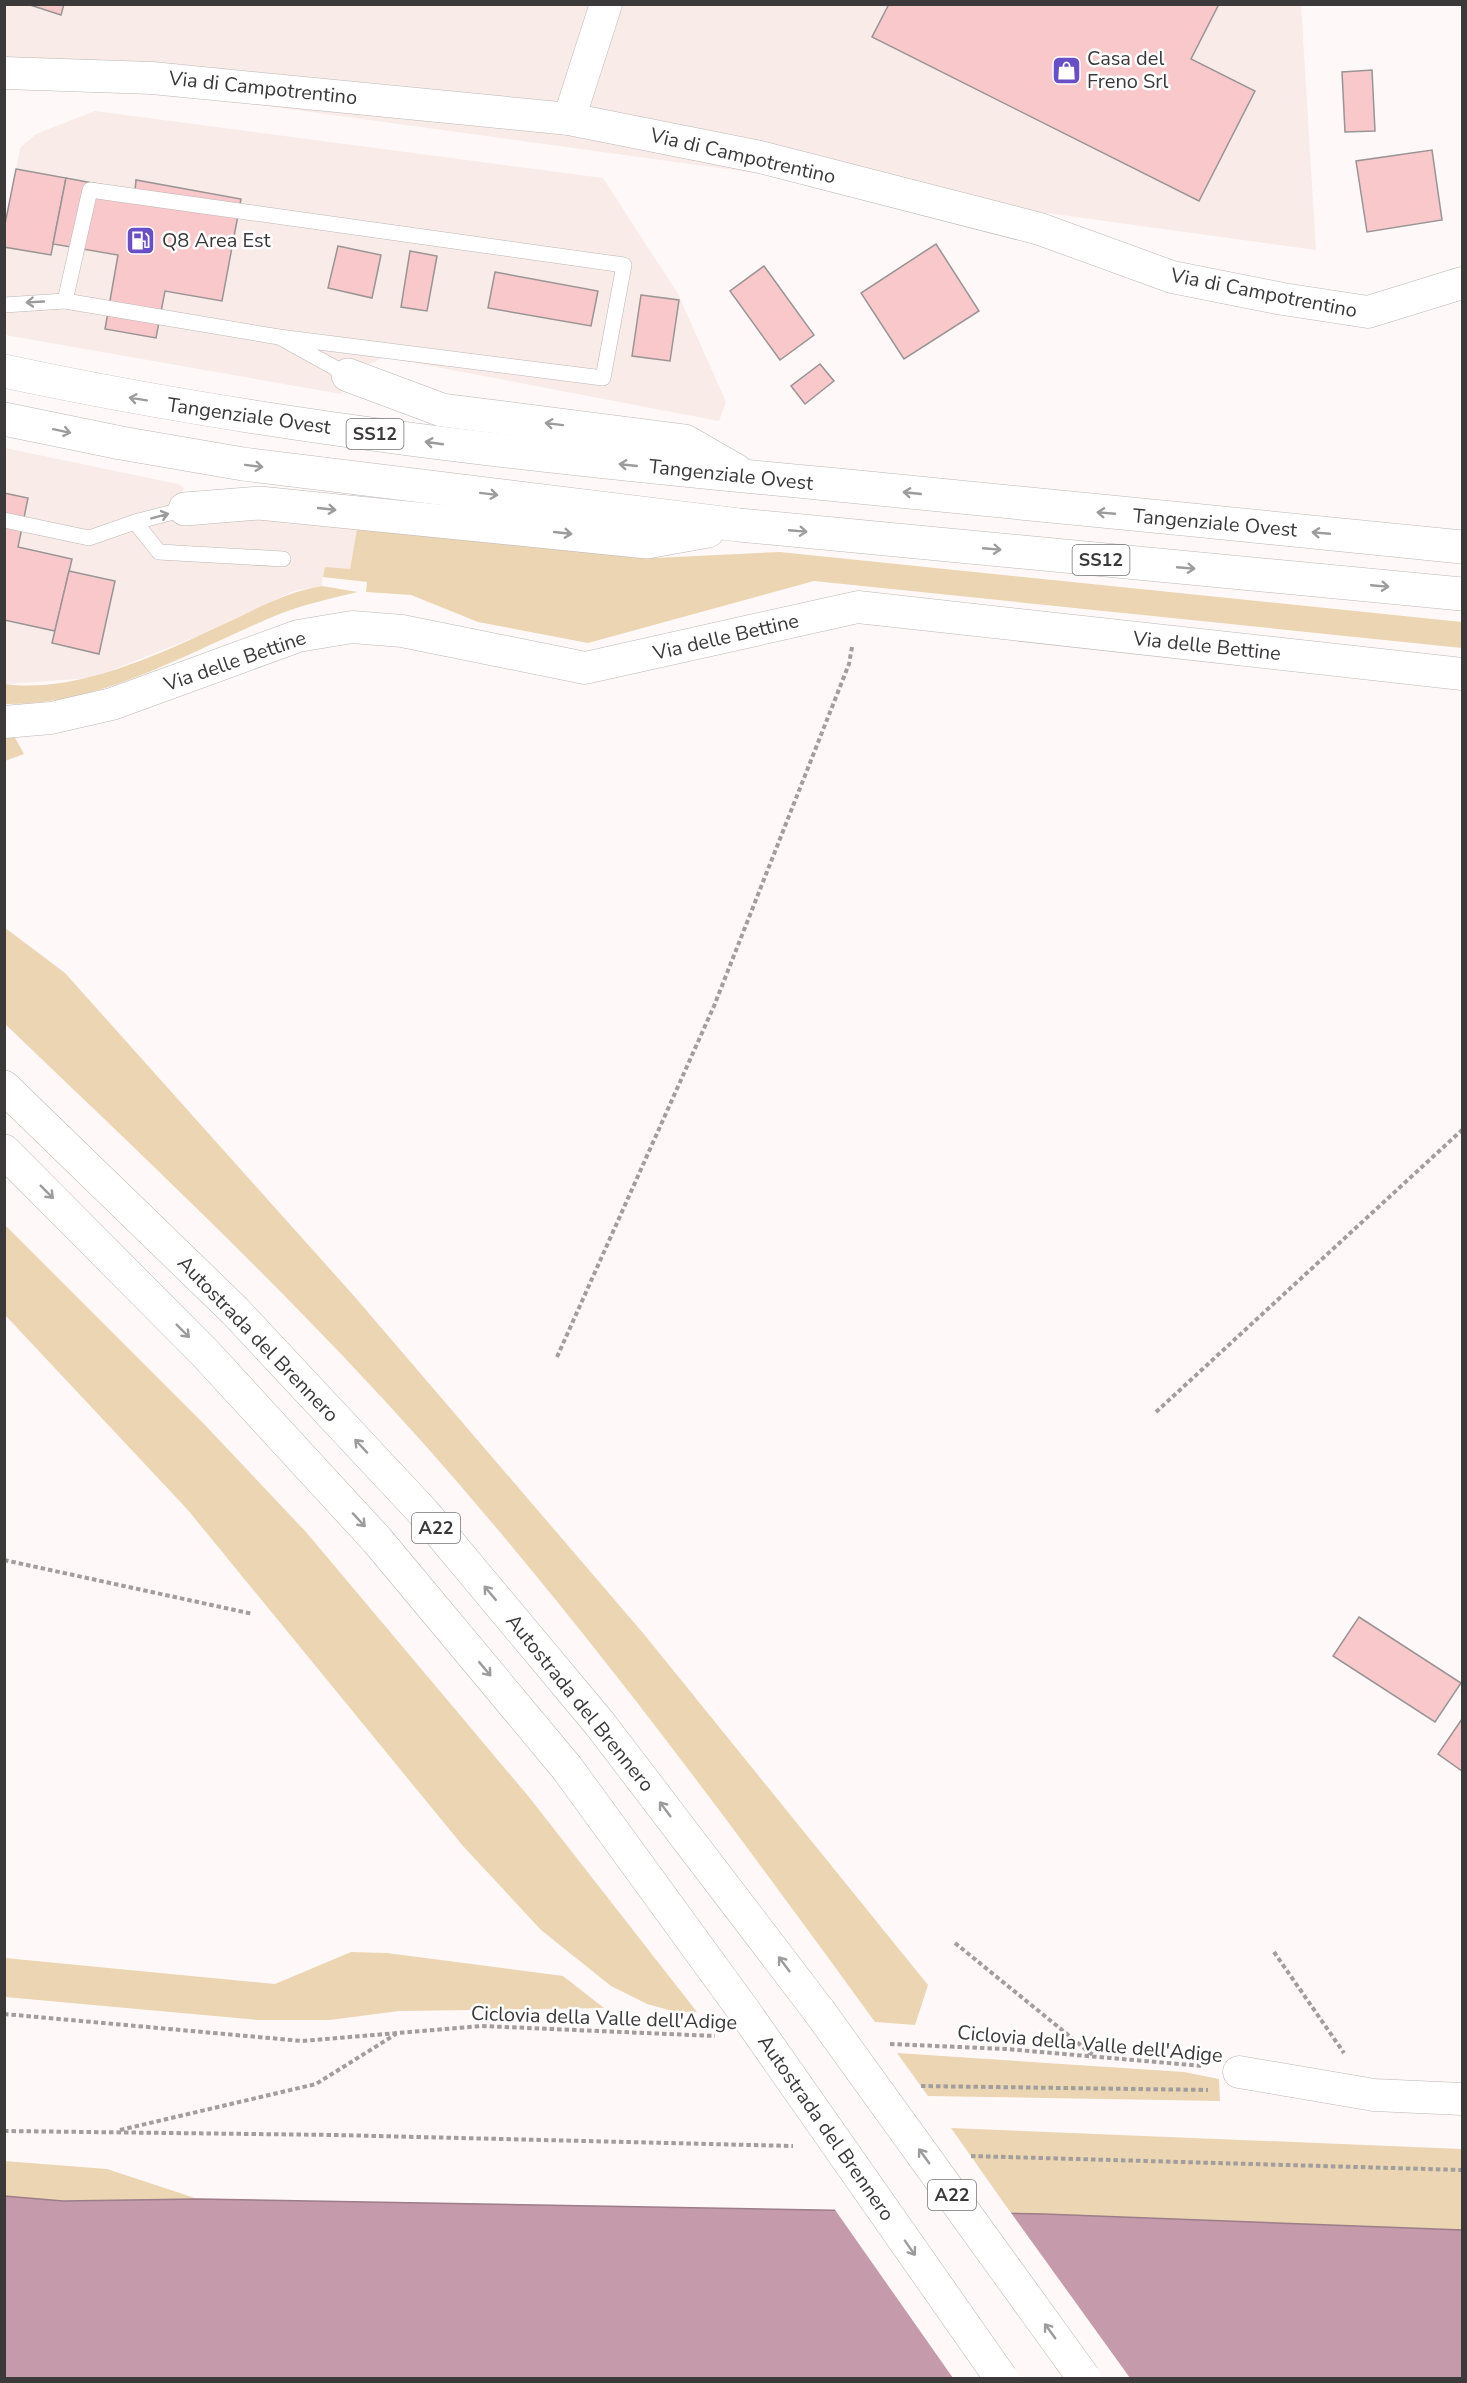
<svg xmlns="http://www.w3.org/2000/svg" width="1467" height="2383" font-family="'Nunito Sans',sans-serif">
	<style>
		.built { fill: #f9ebe7 }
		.green { fill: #ecd5b2 }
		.water { fill: #c59aab; stroke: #9c7d89; stroke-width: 1.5 }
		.pier { fill: #fef9f8 }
		.building { fill: #f8c8cb; stroke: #999495; stroke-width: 1.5 }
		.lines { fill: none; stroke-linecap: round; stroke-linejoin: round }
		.service-casing { stroke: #bbb7b5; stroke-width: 16 }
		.minor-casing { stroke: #bbb7b5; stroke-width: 33 }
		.trunk-casing { stroke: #bbb7b5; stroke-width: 34 }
		.motorway-casing { stroke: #bbb7b5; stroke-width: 34 }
		.path { stroke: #a29e9e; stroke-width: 4; stroke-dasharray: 4.5 3; stroke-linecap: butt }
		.service { stroke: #fff; stroke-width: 15 }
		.minor { stroke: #fff; stroke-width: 32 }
		.trunk { stroke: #fff; stroke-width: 33 }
		.motorway { stroke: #fff; stroke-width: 33 }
		.motorway-bridge-casing { stroke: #bbb7b5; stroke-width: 34; stroke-linecap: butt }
		.motorway-bridge { stroke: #fff; stroke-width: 33 }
		.oneway { stroke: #9d9c9c }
		.labels { text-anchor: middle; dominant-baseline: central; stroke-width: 5; stroke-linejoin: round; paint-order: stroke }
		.shield { fill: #fff; stroke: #767474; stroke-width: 1.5 }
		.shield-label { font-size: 18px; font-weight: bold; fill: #3b3939 }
		.poi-label { font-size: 20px; fill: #3b3939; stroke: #fff; text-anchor: start }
		.street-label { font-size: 20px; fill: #3b3939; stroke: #fff }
	</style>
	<rect width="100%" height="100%" fill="#fef9f8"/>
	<g class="built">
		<polygon points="5,5 1301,5 1316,250 5,70"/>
		<polygon points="95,111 603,178 678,294 726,402 719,421 384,357 348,375 341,394 5,335 5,229 20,148 36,134"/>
		<polygon points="5,448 178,484 184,488 182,494 240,516 357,529 350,569 323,577 322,586 294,591 198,636 92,678 5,684"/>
	</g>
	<g class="green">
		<polygon points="357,529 655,558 780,552 1462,622 1462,648 814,581 588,643 478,622 411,595 366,592 367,582 323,577 325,567 350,569"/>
		<path d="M 322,586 L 358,592 C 332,598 306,604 282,613 C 193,649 104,706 5,704 L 5,684 C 76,694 160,654 224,624 C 256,609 286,592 322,586 Z"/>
		<polygon points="14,736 24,754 5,761 4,737"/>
		<path d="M 4,927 L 65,973 L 354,1296 L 643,1633 L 928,1985 L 915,2025 L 875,2022 C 731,1824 586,1627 424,1444 C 292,1296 147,1160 5,1024 Z"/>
		<polygon points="5,1225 204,1424 306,1532 529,1797 697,2012 676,2012 647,2004 611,1986 541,1930 463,1846 187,1509 5,1315"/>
		<polygon points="351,1952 387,1953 563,1976 604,2008 399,2011 330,2020 258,2020 5,1997 5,1958 275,1984"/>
		<polygon points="897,2053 1184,2072 1219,2079 1220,2101 928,2096"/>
		<polygon points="951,2128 1462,2149 1462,2230 1011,2213"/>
		<polygon points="4,2161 107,2169 198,2199 63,2201 5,2196"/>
	</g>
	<polygon class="water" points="4,2196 63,2201 198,2199 1044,2214 1462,2230 1462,2378 5,2378"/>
	<polygon class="pier" points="833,2207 1009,2210 1130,2378 953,2378"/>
	<g class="building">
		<polygon points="27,4 64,4 61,15"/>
		<polygon points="889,4 1219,4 1191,59 1255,91 1199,201 872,37"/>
		<polygon points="1372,70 1375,131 1345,132 1342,72"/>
		<polygon points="1432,150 1442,220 1367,232 1356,161"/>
		<polygon points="16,169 66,178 51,255 4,247 4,229"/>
		<polygon points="66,178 135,191 136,180 241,199 222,301 165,291 156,338 105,329 118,255 53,244"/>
		<polygon points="936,244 979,311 904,359 861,293"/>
		<polygon points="338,246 381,255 372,298 328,288"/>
		<polygon points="410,251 437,256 427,311 401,307"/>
		<polygon points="764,266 814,335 780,360 730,291"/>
		<polygon points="495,272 598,291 591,326 488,308"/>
		<polygon points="641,295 679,300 670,361 632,356"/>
		<polygon points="820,364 834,381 805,404 791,386"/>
		<polygon points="4,493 28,498 18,547 72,559 55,631 4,620"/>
		<polygon points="69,571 115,581 99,654 52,643"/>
		<polygon points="1359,1617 1461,1683 1435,1722 1333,1656"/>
		<polygon points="1462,1719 1462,1771 1438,1754"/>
	</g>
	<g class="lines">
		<defs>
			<g id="service">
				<polyline points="4,305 65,301"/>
				<polyline points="279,337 603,378 624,265 90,190 65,301 279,337 348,375"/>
				<polyline points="4,520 89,538 135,522 159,552 283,559"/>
				<polyline points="135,522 185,509"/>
			</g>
			<g id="minor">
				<polyline points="4,73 152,78 569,119 760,157 1040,229 1172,277 1283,299 1368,312 1462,283"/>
				<polyline points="569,119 606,4"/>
				<polyline points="4,722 51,718 112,704 298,636 352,627 402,631 585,668 858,607 1462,674"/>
				<polyline points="1239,2072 1374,2095 1462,2099"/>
			</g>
			<g id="trunk">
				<path d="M 4,371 C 279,430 559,459 838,485 C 1046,504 1254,527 1462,547"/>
				<polyline points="348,375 442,410 685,441 737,471"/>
				<polyline points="4,419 121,443 243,464 739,525 1462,594"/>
				<polyline points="185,509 259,503 647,542 708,531"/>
			</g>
			<g id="motorway">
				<polyline points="4,1087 235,1311 423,1512 600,1724 819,2011"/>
				<polyline points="4,1151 205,1353 377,1540 567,1768 744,2011"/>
			</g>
		</defs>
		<use href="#service" class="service-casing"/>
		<use href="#minor" class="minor-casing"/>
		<use href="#trunk" class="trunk-casing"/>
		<use href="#motorway" class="motorway-casing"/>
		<g class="path">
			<polyline points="557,1357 714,1006 849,664 852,647"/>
			<polyline points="1156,1412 1462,1130"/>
			<polyline points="4,1560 253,1614"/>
			<polyline points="955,1943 1094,2056"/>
			<polyline points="1274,1952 1344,2053"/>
			<polyline points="4,2014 302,2041 482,2026 715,2036"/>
			<polyline points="890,2044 1006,2049 1203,2066"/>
			<polyline points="921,2086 1208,2090"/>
			<polyline points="120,2130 316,2084 396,2034"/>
			<polyline points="4,2131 335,2135 793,2146"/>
			<polyline points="971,2156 1462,2170"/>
		</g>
		<use href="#service" class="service"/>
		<use href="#minor" class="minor"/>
		<use href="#trunk" class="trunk"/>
		<use href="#motorway" class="motorway"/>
		<defs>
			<g id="motorway-bridge">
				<polyline points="744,2011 1001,2378"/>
				<polyline points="819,2011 1084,2378"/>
			</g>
		</defs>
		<use href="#motorway-bridge" class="motorway-bridge-casing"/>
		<use href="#motorway-bridge" class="motorway-bridge"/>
	</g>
	<defs><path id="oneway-shaft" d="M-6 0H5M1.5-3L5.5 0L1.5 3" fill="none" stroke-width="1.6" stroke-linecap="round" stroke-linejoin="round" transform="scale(1.5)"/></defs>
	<g class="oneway">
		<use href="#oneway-shaft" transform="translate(35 302) rotate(177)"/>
		<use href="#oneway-shaft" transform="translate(138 399) rotate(-171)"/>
		<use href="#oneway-shaft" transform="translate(554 424) rotate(-173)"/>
		<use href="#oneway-shaft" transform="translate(62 431) rotate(12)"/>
		<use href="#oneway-shaft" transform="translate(434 443) rotate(-172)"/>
		<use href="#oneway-shaft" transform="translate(628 465) rotate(-174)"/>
		<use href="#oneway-shaft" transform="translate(254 466) rotate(7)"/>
		<use href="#oneway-shaft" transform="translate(912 493) rotate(-174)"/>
		<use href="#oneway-shaft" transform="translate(489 494) rotate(7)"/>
		<use href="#oneway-shaft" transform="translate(327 509) rotate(6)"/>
		<use href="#oneway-shaft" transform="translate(1106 513) rotate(-175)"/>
		<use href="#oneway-shaft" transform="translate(160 516) rotate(-15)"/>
		<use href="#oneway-shaft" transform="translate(798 531) rotate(5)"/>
		<use href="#oneway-shaft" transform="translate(563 533) rotate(6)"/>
		<use href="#oneway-shaft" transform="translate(1321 533) rotate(-175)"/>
		<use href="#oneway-shaft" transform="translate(992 549) rotate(5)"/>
		<use href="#oneway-shaft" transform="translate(1186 568) rotate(5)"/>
		<use href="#oneway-shaft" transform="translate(1380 586) rotate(5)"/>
		<use href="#oneway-shaft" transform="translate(47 1192) rotate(45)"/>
		<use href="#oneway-shaft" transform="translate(183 1331) rotate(45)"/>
		<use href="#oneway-shaft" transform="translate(361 1446) rotate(-133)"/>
		<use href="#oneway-shaft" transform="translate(359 1520) rotate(47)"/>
		<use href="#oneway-shaft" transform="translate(490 1593) rotate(-130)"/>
		<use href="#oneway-shaft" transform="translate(485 1669) rotate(50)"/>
		<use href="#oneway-shaft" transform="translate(665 1809) rotate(-127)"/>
		<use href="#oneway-shaft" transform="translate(784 1964) rotate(-127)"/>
		<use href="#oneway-shaft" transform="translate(924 2156) rotate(-126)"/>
		<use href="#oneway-shaft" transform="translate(910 2248) rotate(55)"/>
		<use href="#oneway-shaft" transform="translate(1050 2331) rotate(-126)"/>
	</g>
	<defs>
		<symbol id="shop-square" viewBox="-11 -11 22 22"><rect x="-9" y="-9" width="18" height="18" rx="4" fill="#684fc8" stroke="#fff"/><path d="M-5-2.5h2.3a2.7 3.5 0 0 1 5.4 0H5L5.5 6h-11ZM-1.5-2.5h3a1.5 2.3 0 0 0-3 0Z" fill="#fff"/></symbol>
		<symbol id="fuel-square" viewBox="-11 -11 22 22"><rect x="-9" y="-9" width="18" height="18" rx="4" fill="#684fc8" stroke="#fff"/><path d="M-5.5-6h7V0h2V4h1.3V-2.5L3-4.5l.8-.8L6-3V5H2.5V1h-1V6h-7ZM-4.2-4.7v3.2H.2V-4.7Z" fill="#fff"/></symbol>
	</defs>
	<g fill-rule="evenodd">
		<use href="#shop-square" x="1050" y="54" width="33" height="33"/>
		<use href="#fuel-square" x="124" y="224" width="33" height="33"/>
	</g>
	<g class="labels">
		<g class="shield">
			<rect x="346.5" y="419" width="57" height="30" rx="4.5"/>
			<rect x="1072.5" y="545" width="57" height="30" rx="4.5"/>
			<rect x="412" y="1513" width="48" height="30" rx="4.5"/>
			<rect x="928" y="2180" width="48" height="30" rx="4.5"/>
		</g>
		<g class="shield-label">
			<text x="375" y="434">SS12</text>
			<text x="1101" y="560">SS12</text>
			<text x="436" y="1528">A22</text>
			<text x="952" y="2195">A22</text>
		</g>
		<g class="poi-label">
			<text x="1087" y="58">Casa del<tspan x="1087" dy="23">Freno Srl</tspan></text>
			<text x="162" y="240">Q8 Area Est</text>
		</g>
		<g class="street-label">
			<text transform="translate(263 88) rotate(6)">Via di Campotrentino</text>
			<text transform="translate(743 156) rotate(13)">Via di Campotrentino</text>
			<text transform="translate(1264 293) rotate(11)">Via di Campotrentino</text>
			<text transform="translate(249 416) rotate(8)">Tangenziale Ovest</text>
			<text transform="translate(731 475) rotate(6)">Tangenziale Ovest</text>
			<text transform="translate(1215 523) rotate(5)">Tangenziale Ovest</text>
			<text transform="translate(726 637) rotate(-13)">Via delle Bettine</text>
			<text transform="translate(1207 646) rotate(6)">Via delle Bettine</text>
			<text transform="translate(235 661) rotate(-19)">Via delle Bettine</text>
			<text transform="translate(258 1339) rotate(46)">Autostrada del Brennero</text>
			<text transform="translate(580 1703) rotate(51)">Autostrada del Brennero</text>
			<text transform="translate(604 2018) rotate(2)">Ciclovia della Valle dell'Adige</text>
			<text transform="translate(1090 2044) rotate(5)">Ciclovia della Valle dell'Adige</text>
			<text transform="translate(826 2128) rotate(55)">Autostrada del Brennero</text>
		</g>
	</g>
	<rect width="1467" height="2383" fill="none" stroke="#3b3939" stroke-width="12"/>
</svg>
